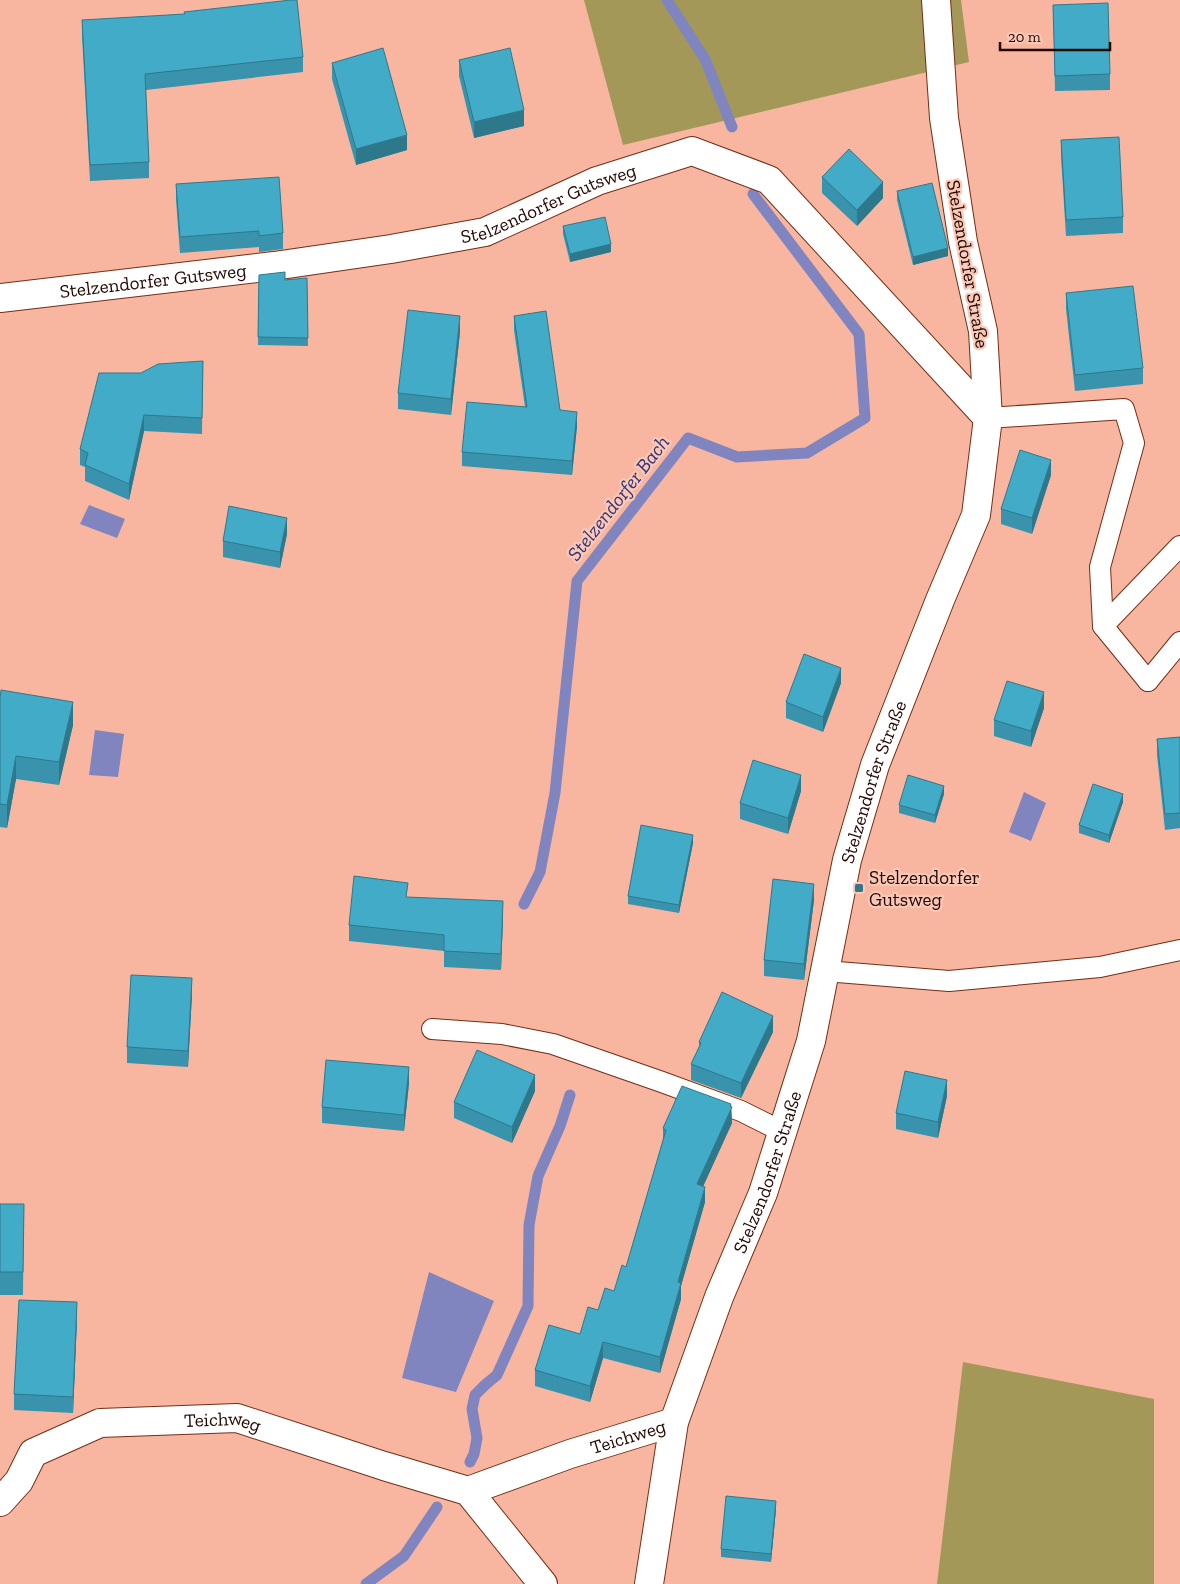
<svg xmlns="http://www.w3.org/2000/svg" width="1180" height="1584" font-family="'Zilla Slab',serif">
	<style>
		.green { fill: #a39858 }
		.water { fill: #8085bf }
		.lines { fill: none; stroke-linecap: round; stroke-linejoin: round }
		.stream { stroke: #8085bf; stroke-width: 11 }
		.lane-casing { stroke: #732e15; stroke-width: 22 }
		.street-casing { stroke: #732e15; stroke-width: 30 }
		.lane { stroke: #fff; stroke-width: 20 }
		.street { stroke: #fff; stroke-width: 28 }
		.wall { fill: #3993ac }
		.shaded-wall { fill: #2e788c }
		.building { fill: #42abc8; stroke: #2e788c }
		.poi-dot { fill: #347588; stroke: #fac8b7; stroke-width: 2 }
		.labels { text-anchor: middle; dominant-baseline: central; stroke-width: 4.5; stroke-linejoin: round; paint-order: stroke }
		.street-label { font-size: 19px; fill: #230701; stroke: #fac8b7 }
		.poi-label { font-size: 19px; fill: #230701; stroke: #fac8b7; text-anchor: start }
		.water-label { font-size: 20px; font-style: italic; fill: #333178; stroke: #fac8b7 }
	</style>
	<rect width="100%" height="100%" fill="#f8b6a0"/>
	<g class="green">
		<polygon points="584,0 961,0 969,62 623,145"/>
		<polygon points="963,1362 1154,1399 1154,1584 937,1584"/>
	</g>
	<g class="water">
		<polygon points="89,505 125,519 117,538 80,524"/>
		<polygon points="95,730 124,734 118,777 89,775"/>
		<polygon points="1024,792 1046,803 1031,841 1009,832"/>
		<polygon points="429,1272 494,1301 456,1392 402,1378"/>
	</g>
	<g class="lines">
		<g class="stream">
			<polyline points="667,0 705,59 732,127"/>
			<polyline points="524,904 540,872 555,793 577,581 688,438 737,457 807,453 865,418 859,334 753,194"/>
			<polyline points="470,1462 474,1454 477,1438 472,1409 475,1395 485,1385 497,1375 528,1306 529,1225 538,1176 560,1126 570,1095"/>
			<polyline points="366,1584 404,1556 437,1507"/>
		</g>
		<defs>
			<g id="lane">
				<polyline points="988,418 1124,409 1134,443 1100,567 1103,626 1148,681"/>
				<polyline points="1103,626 1180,546"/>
				<polyline points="1148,681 1180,642"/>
				<polyline points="825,971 949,981 1100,967 1180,950"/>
				<polyline points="432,1029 502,1034 553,1044 662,1082 741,1111 783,1132"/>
			</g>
			<g id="street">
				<path id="s1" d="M 0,298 L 274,266 L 391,249 L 485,232 L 597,181 L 692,151 L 769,180 L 988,418"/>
				<path id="s2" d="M 468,1491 L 570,1454 L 674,1422"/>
				<path id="s3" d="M 0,1502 L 19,1481 L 33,1453 L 100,1423 L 237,1418 L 384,1466 L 468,1491 L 543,1584"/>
				<path id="s4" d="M 649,1584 L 674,1422 L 719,1297 L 763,1193 L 811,1041 L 847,860 L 875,765 L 940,600 L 976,515 L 988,418 L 983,331 L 963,242 L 944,118 L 936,0"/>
			</g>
		</defs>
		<use href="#lane" class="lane-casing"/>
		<use href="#street" class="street-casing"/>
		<use href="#lane" class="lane"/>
		<use href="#street" class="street"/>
	</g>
	<g class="wall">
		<polygon points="1053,5 1110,74 1110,90 1055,91"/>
		<polygon points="82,20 303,57 303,72 146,90 149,162 149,178 90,181 82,36"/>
		<polygon points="459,60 524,126 474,138 459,76"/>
		<polygon points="332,63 407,150 356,165 332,79"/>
		<polygon points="1061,140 1123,217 1123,233 1066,236 1061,156"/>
		<polygon points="822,177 883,198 857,226 822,193"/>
		<polygon points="176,184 283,233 283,249 259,252 259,247 180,253 176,200"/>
		<polygon points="897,191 948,256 913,265 897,200"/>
		<polygon points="563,226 611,252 570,262 563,234"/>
		<polygon points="259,275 285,280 307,278 308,346 258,345"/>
		<polygon points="1066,293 1143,368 1143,384 1075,391 1066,309"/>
		<polygon points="514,316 560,410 577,426 572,475 462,466 462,452 525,407 514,330"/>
		<polygon points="460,332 451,415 398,409 398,393"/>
		<polygon points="203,361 202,434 144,431 129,500 85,481 85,467 80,465 80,449 141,373"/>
		<polygon points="1051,475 1032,534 1001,524 1001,509"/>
		<polygon points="287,534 280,568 223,557 223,541"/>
		<polygon points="841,683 823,732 786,718 786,702"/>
		<polygon points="0,698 73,725 59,785 16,779 7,828 0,827"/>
		<polygon points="1044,708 1031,747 994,736 994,720"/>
		<polygon points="1180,737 1180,828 1165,830 1157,755 1157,739"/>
		<polygon points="801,791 788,834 740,819 740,803"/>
		<polygon points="944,794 935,823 899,813 899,805"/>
		<polygon points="1123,802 1109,843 1079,833 1079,825"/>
		<polygon points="693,843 679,913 628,904 628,896"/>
		<polygon points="814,900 804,980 764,976 764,960"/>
		<polygon points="503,917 501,970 444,967 444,951 349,941 349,925"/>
		<polygon points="192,994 188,1067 127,1063 127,1047"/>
		<polygon points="773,1032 741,1098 691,1080 691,1064 699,1047 699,1042"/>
		<polygon points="409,1083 404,1131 322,1123 322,1107"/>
		<polygon points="535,1091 512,1143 454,1118 454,1102"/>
		<polygon points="947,1096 938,1138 896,1129 896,1113"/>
		<polygon points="731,1107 732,1123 703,1186 705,1202 681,1286 681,1299 660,1373 603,1358 590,1402 535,1386 535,1370 580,1334 614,1291 626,1267 663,1140 663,1128"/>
		<polygon points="0,1204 24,1204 23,1295 0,1295"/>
		<polygon points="77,1318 73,1413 14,1410 14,1394"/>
		<polygon points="776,1509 771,1562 721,1557 721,1549"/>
	</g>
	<g class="shaded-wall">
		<polygon points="524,110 524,126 474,138 474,122"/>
		<polygon points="407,135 407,150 356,165 356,149"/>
		<polygon points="883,182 883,198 857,226 857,210"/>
		<polygon points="611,244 611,252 570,262 570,254"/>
		<polygon points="948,248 948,256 913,265 913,257"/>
		<polygon points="460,316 460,332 451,415 451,399"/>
		<polygon points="577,412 577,426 572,475 572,461"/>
		<polygon points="144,415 144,431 129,500 129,484"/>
		<polygon points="1051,460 1051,475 1032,534 1032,518"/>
		<polygon points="287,518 287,534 280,568 280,552"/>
		<polygon points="841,668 841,683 823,732 823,717"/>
		<polygon points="1044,692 1044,708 1031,747 1031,731"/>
		<polygon points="73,702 73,725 59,785 59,762"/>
		<polygon points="16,756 16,779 7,828 7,805"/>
		<polygon points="801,775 801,791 788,834 788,818"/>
		<polygon points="944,786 944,794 935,823 935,815"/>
		<polygon points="1123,794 1123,802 1109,843 1109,835"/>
		<polygon points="693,835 693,843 679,913 679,905"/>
		<polygon points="814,884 814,900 804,980 804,964"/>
		<polygon points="503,901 503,917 501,970 501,954"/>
		<polygon points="192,978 192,994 188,1067 188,1051"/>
		<polygon points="773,1016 773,1032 741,1098 741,1083"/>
		<polygon points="409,1067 409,1083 404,1131 404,1115"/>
		<polygon points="535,1075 535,1091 512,1143 512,1127"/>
		<polygon points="947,1080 947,1096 938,1138 938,1122"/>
		<polygon points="731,1104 732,1123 697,1200 697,1184"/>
		<polygon points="705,1187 705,1202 681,1286 681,1299 660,1373 660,1357 678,1282"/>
		<polygon points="77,1302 77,1318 73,1413 73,1397"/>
		<polygon points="603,1342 603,1358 590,1402 590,1386"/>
		<polygon points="776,1501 776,1509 771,1562 771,1554"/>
	</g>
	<g class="building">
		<polygon points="291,0 297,0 303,57 145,74 149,162 90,165 82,20 185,14 184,12"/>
		<polygon points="1108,3 1110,74 1055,76 1053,5"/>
		<polygon points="383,48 407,135 356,149 332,63"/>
		<polygon points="510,48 524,110 474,122 459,60"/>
		<polygon points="1119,137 1123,217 1066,220 1061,140"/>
		<polygon points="849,149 883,182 857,210 822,177"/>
		<polygon points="279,177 283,233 259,236 259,231 180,237 176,184"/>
		<polygon points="932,183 948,248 913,257 897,191"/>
		<polygon points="605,217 611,244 570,254 563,226"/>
		<polygon points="285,272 285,280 307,278 308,338 258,337 259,275"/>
		<polygon points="1133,286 1143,368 1075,375 1066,293"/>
		<polygon points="408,310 460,316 451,399 398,393"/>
		<polygon points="546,311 560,410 577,412 572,461 462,452 467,402 527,407 514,316"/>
		<polygon points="203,361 202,418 144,415 129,484 85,465 88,453 80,449 99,373 141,373 158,364"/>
		<polygon points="1020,450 1051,460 1032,518 1001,509"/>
		<polygon points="229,506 287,518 280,552 223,541"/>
		<polygon points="804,654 841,668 823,717 786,702"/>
		<polygon points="1007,681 1044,692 1031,731 994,720"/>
		<polygon points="1,690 73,702 59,762 16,756 7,805 0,804 0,698"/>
		<polygon points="1180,737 1180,813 1165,814 1157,739"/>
		<polygon points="753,760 801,775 788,818 740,803"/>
		<polygon points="908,775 944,786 935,815 899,805"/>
		<polygon points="1093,784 1123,794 1109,835 1079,825"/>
		<polygon points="641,825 693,835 679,905 628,896"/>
		<polygon points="354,876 408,883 406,897 503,901 501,954 444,951 444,935 349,925"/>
		<polygon points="773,879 814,884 804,964 764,960"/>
		<polygon points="131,975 192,978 188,1051 127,1047"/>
		<polygon points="722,992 773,1016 741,1083 691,1064 701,1043 699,1042"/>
		<polygon points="477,1050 535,1075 512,1127 454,1102"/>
		<polygon points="326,1060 409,1067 404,1115 322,1107"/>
		<polygon points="905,1071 947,1080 938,1122 896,1113"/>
		<polygon points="682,1086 731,1104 730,1106 732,1107 697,1184 705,1187 678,1282 681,1283 660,1357 603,1342 590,1386 535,1370 549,1325 580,1334 588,1307 598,1310 605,1288 614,1291 622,1265 626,1267 666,1130 663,1128"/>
		<polygon points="0,1204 24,1204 23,1272 0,1272"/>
		<polygon points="19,1300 77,1302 73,1397 14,1394"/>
		<polygon points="726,1496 776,1501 771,1554 721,1549"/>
	</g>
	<rect class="poi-dot" x="854" y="883" width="10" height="10" rx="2.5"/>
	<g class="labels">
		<g class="street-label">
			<text stroke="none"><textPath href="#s1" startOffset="559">Stelzendorfer Gutsweg</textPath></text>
			<text transform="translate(968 264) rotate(80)">Stelzendorfer Straße</text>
			<text stroke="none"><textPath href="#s1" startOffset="154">Stelzendorfer Gutsweg</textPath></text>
			<text stroke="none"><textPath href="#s4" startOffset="836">Stelzendorfer Straße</textPath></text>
			<text stroke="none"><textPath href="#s4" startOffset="431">Stelzendorfer Straße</textPath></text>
			<text stroke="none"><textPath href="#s3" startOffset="256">Teichweg</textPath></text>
			<text stroke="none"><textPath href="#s2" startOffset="169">Teichweg</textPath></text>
		</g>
		<g class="poi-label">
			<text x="869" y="877">Stelzendorfer<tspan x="869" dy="22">Gutsweg</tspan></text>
		</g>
		<g class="water-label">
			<text transform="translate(618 498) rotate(-52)">Stelzendorfer Bach</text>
		</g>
	</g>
	<path d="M1000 42v8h110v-8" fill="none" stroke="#230701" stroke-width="2.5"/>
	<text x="1008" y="42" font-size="15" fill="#230701" stroke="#fac8b7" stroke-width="4" paint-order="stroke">20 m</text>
</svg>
